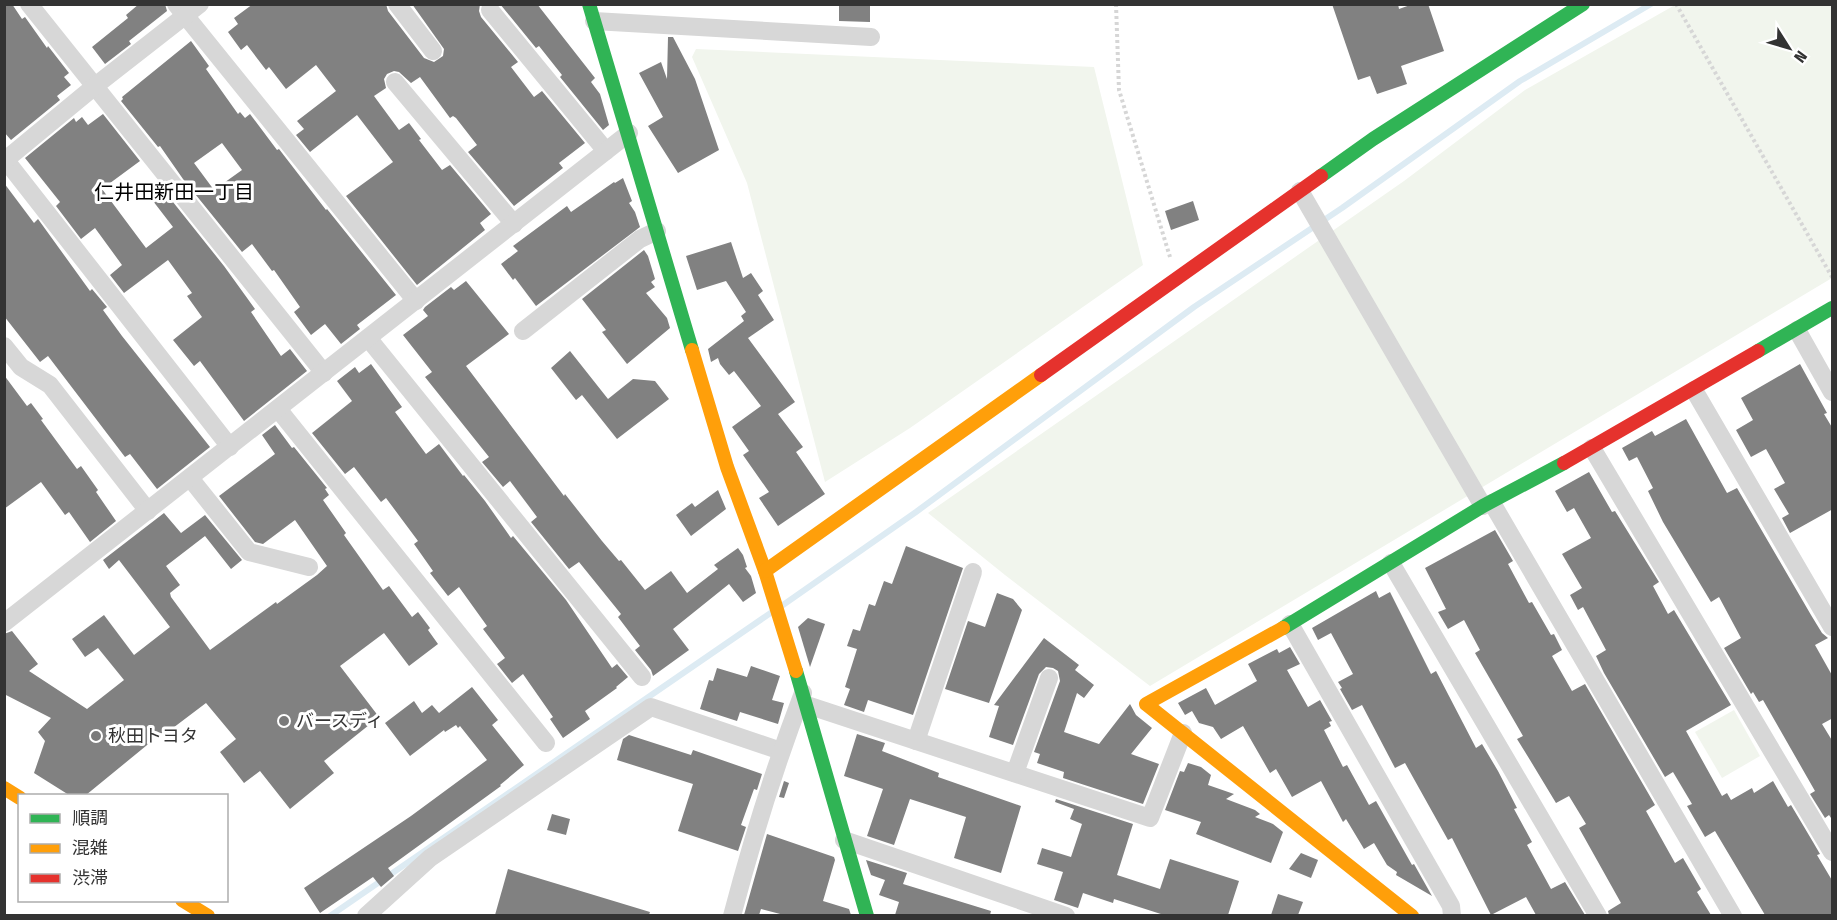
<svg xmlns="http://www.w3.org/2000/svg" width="1837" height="920" font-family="'Fira Sans Condensed','Noto Sans JP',sans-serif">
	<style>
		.green { fill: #f1f5ed }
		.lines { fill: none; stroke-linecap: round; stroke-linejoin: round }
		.stream { stroke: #ddebf3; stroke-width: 6 }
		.building { fill: #818181; fill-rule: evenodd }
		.path { stroke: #d6d6d6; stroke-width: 4; stroke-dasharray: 3 3; stroke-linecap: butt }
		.street { stroke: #d7d7d7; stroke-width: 18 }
		.fast { stroke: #30b455; stroke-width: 14 }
		.slow { stroke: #ff9f0a; stroke-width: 14 }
		.jam { stroke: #e5322d; stroke-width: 14 }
		.poi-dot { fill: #7a7a7a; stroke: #fff; stroke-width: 2 }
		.labels { text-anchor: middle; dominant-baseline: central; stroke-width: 6; stroke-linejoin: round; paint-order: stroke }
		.poi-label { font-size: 18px; fill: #333; stroke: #fff; text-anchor: start }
		.neighbourhood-label { font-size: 20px; fill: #000; stroke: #fff }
	</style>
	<rect width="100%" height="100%" fill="#fff"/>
	<g class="green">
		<polygon points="1675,5 1832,5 1832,278 1150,686 1005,575 928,513 1404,181 1525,90"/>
		<polygon points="696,49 1094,67 1143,265 910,428 825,482 747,183 692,57"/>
		<polygon points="1734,710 1760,756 1722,778 1695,732"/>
	</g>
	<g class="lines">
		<g class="stream">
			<polyline points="783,605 916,512 1194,307 1342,208 1520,81 1651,4"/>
			<polyline points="330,916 772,612"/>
		</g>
	</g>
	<g class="building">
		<polygon points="4,4 12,4 22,19 25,17 47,48 48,46 69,73 64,77 71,85 57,96 60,100 11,140 4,132"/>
		<polygon points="139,4 165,4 167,11 129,41 131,44 105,64 92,47 128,18 126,15"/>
		<polygon points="253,4 386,4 388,11 424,58 434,62 443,56 444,49 412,4 480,4 479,11 481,17 518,62 511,67 534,97 542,91 585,143 559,163 563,168 514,206 468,152 477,145 456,118 453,116 450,118 420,77 411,83 399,72 394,71 387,74 384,79 386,88 374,96 399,130 409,123 421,139 419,140 442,170 450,165 491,214 480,223 485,230 417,285 346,196 393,162 357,115 310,152 296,135 304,129 297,121 336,91 316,65 286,89 269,67 266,70 247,45 241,50 228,32 238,24 234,18"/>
		<polygon points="500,4 537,4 595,78 591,82 600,94 609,125 603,130 560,77 562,75 539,46 536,48"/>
		<polygon points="839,4 870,4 870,22 839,21"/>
		<polygon points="1332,4 1398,4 1399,9 1413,4 1428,4 1444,51 1401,66 1407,84 1377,94 1370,76 1358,80"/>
		<polygon points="668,37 673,37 695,79 719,150 678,173 648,126 663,117 639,73 661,62 667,79"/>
		<path d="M 191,41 L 209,66 L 206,69 L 238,114 L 240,112 L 245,118 L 250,114 L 277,150 L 279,149 L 326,210 L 327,209 L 396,295 L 357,325 L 360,329 L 341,344 L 325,324 L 311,335 L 294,312 L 300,307 L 274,270 L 272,271 L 252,244 L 242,252 L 183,179 L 160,146 L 158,147 L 121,101 L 123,99 L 122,97 ZM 222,143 L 242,170 L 214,190 L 194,163 Z"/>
		<polygon points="103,114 140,161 102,189 146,248 173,227 153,201 165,192 224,266 255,309 251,312 281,356 290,349 307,371 244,421 200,361 194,366 173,340 202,317 187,296 192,293 168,260 124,293 110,275 122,265 95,228 81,239 56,206 60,202 25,158 74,118 76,122 82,117 88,125"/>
		<polygon points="623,178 632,201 629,203 635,212 640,227 536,306 515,278 513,280 501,264 518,251 513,246 567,206 571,212 614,182 615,183"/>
		<polygon points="4,183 34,223 38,219 90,291 92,289 107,307 103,310 122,336 210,447 157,489 130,454 125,457 48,356 40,362 4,316"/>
		<polygon points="1193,201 1199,220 1171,230 1165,211"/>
		<polygon points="731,242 743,278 751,273 763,291 758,295 774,320 748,338 795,402 778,414 803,447 796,452 825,494 778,526 759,498 769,492 743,455 749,451 732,427 761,406 734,371 729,375 720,364 718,358 711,362 708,349 744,321 741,316 746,312 726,281 697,290 686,256"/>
		<polygon points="644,250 648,256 655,279 651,282 655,287 646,293 667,318 670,328 627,364 602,332 606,330 582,299"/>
		<polygon points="466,281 509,334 466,366 564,496 565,494 602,541 619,561 621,560 645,590 671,571 687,593 718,569 714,565 738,548 743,555 747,567 745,568 751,576 756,593 743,602 729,584 673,629 689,650 653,676 651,670 635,650 640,646 618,617 621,614 579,562 569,569 531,522 537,517 510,481 503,487 482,462 489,457 425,377 432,372 403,335 428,316 423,310 425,307 451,287 454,290"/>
		<polygon points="570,351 608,399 633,379 655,381 669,399 617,439 582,395 576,400 551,368"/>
		<polygon points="371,364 402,407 395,412 426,454 439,444 463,476 464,475 485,501 511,538 513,536 566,600 612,668 617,664 628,677 616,687 617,688 585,711 590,719 563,738 550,719 553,717 523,674 512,683 497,664 505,658 483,629 487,626 459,587 448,596 430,573 433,571 414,544 418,541 386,498 381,502 354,467 345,474 312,433 352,401 337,381 355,367 359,373"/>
		<polygon points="1800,364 1827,413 1824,414 1833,429 1833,509 1790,533 1782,518 1789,514 1774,489 1785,483 1766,449 1751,457 1736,430 1753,420 1741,398"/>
		<polygon points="4,375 27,406 31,403 43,419 41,420 77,469 81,466 98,490 96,492 116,521 90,542 69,512 65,515 41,482 4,509"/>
		<polygon points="1686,419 1727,493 1737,488 1811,615 1822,633 1828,638 1815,645 1833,677 1833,718 1822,724 1833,742 1833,821 1829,815 1825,818 1810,794 1815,791 1763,700 1759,702 1753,692 1751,694 1724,648 1741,638 1719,597 1711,602 1663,522 1648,491 1653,488 1637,457 1629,461 1622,448 1652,431 1655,436"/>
		<polygon points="275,425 292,448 294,447 327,488 325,489 329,495 323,500 346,533 344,535 383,590 389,586 412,617 418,612 430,628 428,630 438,644 409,666 384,633 340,666 379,717 324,761 334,773 290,809 260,771 244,783 220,752 236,739 206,703 165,734 163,732 86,795 69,795 34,773 45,741 38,732 51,718 4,694 4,634 12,631 38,664 29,671 87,709 124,680 98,648 85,657 72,639 104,615 134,655 170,627 119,560 109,569 103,560 164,513 181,533 205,515 242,560 231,569 205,536 166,566 180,585 170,593 171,597 210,650 276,602 277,604 317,575 327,566 295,520 263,544 255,542 219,496 275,454 262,435"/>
		<polygon points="1589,472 1612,512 1615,511 1659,582 1653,586 1668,614 1674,610 1731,705 1686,731 1722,796 1727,793 1731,800 1752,788 1754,793 1773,781 1788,807 1791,805 1813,842 1820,854 1817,855 1833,882 1833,915 1765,915 1715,831 1705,837 1687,806 1692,804 1673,772 1665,777 1604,673 1596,656 1606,650 1583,607 1578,610 1570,595 1582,588 1562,554 1591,538 1574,508 1567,512 1555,491"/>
		<polygon points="718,490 726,509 691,536 676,515 692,503 695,507"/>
		<polygon points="1495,530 1513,561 1508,564 1529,603 1532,602 1551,635 1554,634 1562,650 1552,656 1572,691 1585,684 1655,805 1646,811 1675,863 1683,858 1701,889 1697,892 1711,915 1609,915 1608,911 1621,903 1579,828 1586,824 1569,796 1556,803 1530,760 1517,739 1523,736 1475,653 1480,650 1464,620 1448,629 1438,612 1446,609 1425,568"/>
		<polygon points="906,546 963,568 913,715 868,700 864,712 844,705 850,689 845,687 857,649 847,646 853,629 860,631 869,604 875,606 884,581 892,584"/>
		<polygon points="1376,591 1379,598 1390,592 1431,674 1436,671 1476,748 1482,744 1498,771 1517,808 1514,809 1532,842 1527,845 1551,889 1565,882 1585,915 1536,915 1526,897 1491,915 1452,838 1448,840 1405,763 1395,768 1362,705 1352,710 1340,689 1342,688 1338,682 1353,674 1331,633 1318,640 1312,628"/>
		<polygon points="997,593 1013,599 1022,610 989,703 945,689 968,621 985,627"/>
		<polygon points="808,618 825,624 810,667 798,627"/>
		<polygon points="1044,638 1079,665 1075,670 1094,685 1084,698 1077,693 1064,732 1099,744 1130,704 1136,715 1152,728 1131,754 1159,764 1143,804 1063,778 1064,772 1037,763 1040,754 1034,752 1060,681 1058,671 1053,668 1046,667 1039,674 1013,745 989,737 999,706 994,705"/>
		<polygon points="1290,647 1300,664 1287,670 1308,707 1320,700 1332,721 1329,722 1331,726 1324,730 1343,767 1347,765 1369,805 1376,801 1412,865 1414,864 1432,896 1396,875 1397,872 1387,865 1374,843 1364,849 1346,819 1343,822 1321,781 1292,797 1276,769 1270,773 1243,726 1221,739 1213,727 1199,723 1192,711 1185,715 1178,703 1206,688 1215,705 1257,681 1248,664 1277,649 1279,653"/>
		<polygon points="751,666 780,676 772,700 784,703 778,724 740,712 737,721 700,709 709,680 713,681 717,668 747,677"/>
		<polygon points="472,687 498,720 492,725 524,765 500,785 501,786 388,868 394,876 381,887 373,877 320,913 304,888 411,816 487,760 460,726 458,728 456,725 445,732 444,730 410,756 385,723 414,701 422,713 432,705 439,713"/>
		<polygon points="857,734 885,743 882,751 939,773 938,777 1021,806 1001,873 954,858 966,817 910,799 894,845 867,836 883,789 844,776"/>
		<polygon points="629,735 691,755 693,750 762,774 757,790 754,789 741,825 746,827 738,851 678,831 693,784 617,760 623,739"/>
		<polygon points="1188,763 1201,767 1211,775 1208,785 1234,794 1226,799 1255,810 1260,814 1255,817 1273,824 1283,832 1271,863 1196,834 1201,822 1165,810 1180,771 1184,772"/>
		<polygon points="784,781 789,783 784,798 779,797"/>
		<polygon points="1056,799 1133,824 1117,875 1160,889 1170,859 1239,881 1228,915 1164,915 1114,899 1113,903 1083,893 1078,908 1054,900 1063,872 1037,864 1042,848 1071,857 1082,824 1070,819 1074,809 1055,802"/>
		<polygon points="552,814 570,819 566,835 547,830"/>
		<polygon points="767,834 834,857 835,860 823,901 849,909 851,915 784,915 761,909 759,915 744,915"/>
		<polygon points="1301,853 1318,860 1311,878 1289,869"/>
		<polygon points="866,860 907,873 903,884 991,911 990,915 895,915 899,902 879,895 885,880 871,875"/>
		<polygon points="508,869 650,912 649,915 495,915"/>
		<polygon points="1278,894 1303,902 1298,915 1271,915"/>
	</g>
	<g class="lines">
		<g class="path">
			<polyline points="1116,4 1119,90 1170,257"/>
			<polyline points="1676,4 1832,277"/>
		</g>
		<g class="street">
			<polyline points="29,4 324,373"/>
			<polyline points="176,4 416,301"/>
			<polyline points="397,4 433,51"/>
			<polyline points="490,10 606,151"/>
			<polyline points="594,21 871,37"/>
			<polyline points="395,82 514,224"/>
			<polyline points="4,158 230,447"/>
			<polyline points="4,161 95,86 200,4"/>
			<polyline points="1300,191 1483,506"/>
			<polyline points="1797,330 1832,392"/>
			<polyline points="523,331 640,239 657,231"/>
			<polyline points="368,338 642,677"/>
			<polyline points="4,346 21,367 50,385 148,511"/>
			<polyline points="1694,390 1832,627"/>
			<polyline points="278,409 546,743"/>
			<polyline points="1592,448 1832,852"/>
			<polyline points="190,478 249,552 309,567"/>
			<polyline points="1492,503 1733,916"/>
			<polyline points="1391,563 1598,916"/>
			<polyline points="4,623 629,133"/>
			<polyline points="1290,624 1451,906 1452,916"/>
			<polyline points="807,705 1150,818 1183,733"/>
			<polyline points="916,741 973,572"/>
			<polyline points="1015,773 1049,678"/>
			<polyline points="844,840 1066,916"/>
			<polyline points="366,916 430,858 651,707 781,751"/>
			<path d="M 732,916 C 752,840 775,766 803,693"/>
		</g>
		<g class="fast">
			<polyline points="589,4 692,350"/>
			<polyline points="1321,176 1373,139 1583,4"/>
			<polyline points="1758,351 1832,308"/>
			<polyline points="1283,628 1483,506 1564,463"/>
			<polyline points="796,671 867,916"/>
		</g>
		<g class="slow">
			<polyline points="692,350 727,467 765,571 796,671"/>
			<polyline points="765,571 1041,375"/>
			<polyline points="1283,628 1146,704 1412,916"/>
			<polyline points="4,788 20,798"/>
			<polyline points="182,900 208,916"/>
		</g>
		<g class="jam">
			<polyline points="1041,375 1321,176"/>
			<polyline points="1564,463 1758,351"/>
		</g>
	</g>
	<g class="poi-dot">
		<circle cx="284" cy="721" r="6"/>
		<circle cx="96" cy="736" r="6"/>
	</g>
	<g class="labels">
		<g class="poi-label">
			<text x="296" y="721">バースディ</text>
			<text x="108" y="736">秋田トヨタ</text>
		</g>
		<g class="neighbourhood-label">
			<text x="174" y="192">仁井田新田一丁目</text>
		</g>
	</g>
	<rect width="1837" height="920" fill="none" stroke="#333333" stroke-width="12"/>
	<rect x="18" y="794" width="210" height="108" fill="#ffffff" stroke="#adadad" stroke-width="1.5"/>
	<rect x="30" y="814" width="30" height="9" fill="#30b455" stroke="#adadad" stroke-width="1.5"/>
	<text x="72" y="824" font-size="18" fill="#333333">順調</text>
	<rect x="30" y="844" width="30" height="9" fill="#ff9f0a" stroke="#adadad" stroke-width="1.5"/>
	<text x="72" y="854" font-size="18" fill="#333333">混雑</text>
	<rect x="30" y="874" width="30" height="9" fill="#e5322d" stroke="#adadad" stroke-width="1.5"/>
	<text x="72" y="884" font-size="18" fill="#333333">渋滞</text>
	<g transform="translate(1789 48) rotate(127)" stroke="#ffffff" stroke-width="4.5" paint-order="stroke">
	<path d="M0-4.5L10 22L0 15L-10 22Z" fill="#333333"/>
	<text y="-9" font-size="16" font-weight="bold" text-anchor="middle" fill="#333333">N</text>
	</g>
</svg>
